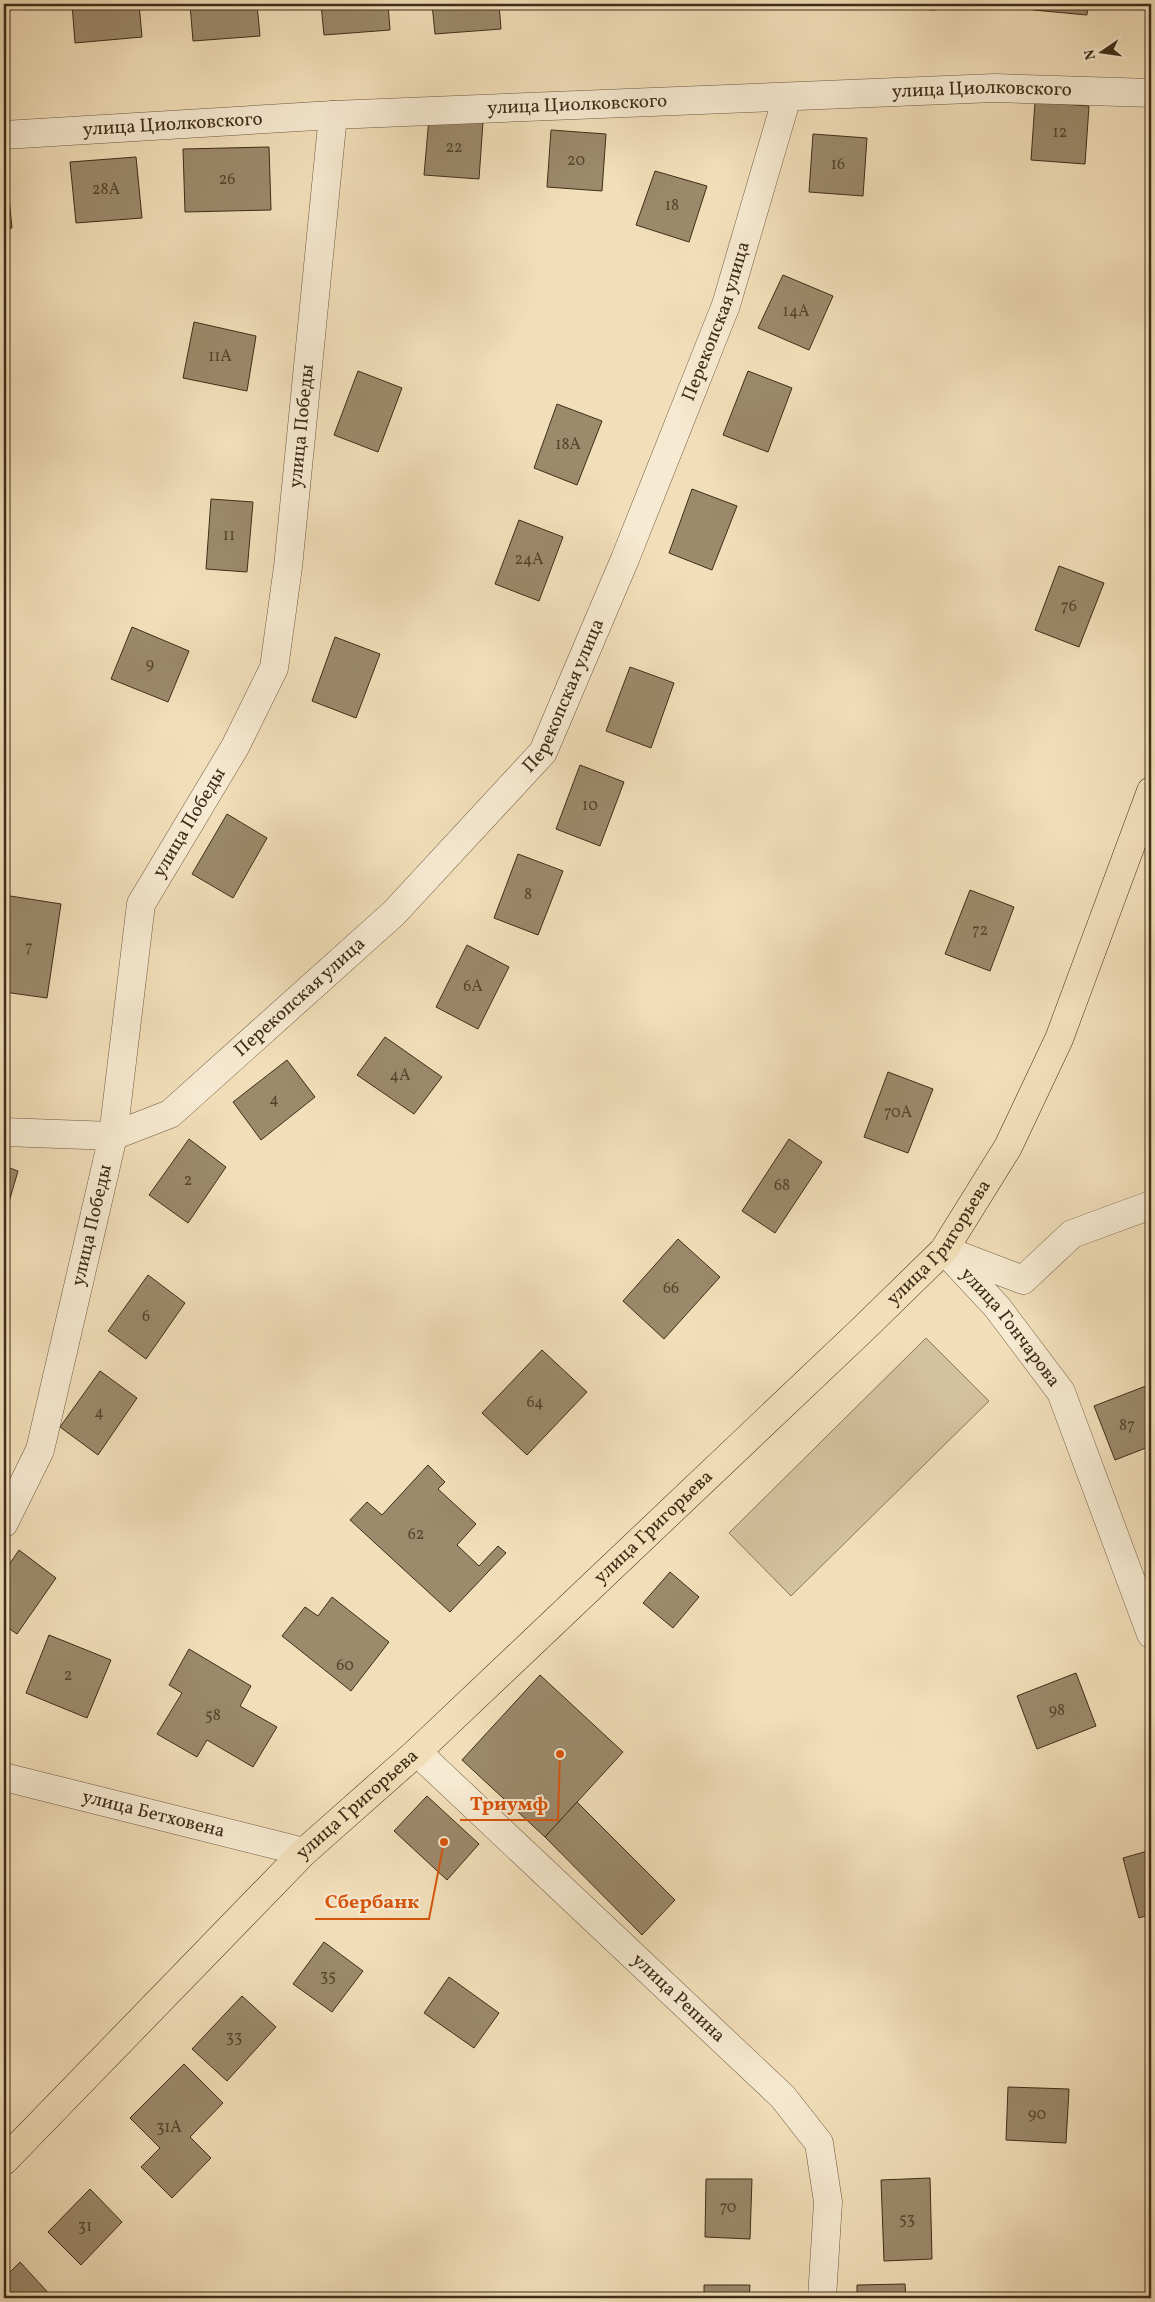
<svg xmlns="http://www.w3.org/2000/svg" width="1155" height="2302" font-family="Vollkorn,serif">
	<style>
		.green { fill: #d4c19e; stroke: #8a775b }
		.building { fill: #9c8a6c; stroke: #3f2d18 }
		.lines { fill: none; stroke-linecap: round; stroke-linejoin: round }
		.minor-casing { stroke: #6c5a40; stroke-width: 29 }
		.major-casing { stroke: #3f2d18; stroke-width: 29 }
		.minor { stroke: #f7ead2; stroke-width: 28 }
		.major { stroke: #f2dfb9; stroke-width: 28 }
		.labels { text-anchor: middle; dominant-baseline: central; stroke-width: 4; stroke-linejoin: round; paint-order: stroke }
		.number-label { font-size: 16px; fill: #56442d }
		.street-label { font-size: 19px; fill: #3f2d18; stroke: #f7ead2 }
		.leader { fill: none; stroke: #d7550d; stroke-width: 2 }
		.callout-dot { fill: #d7550d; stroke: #f7ead2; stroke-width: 2 }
		.callout-label { font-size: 20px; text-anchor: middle; font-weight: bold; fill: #d7550d; stroke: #f7ead2; stroke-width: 4; stroke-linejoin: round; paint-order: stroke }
	</style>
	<rect width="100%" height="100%" fill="#f2dfb9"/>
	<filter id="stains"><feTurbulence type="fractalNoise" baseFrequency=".004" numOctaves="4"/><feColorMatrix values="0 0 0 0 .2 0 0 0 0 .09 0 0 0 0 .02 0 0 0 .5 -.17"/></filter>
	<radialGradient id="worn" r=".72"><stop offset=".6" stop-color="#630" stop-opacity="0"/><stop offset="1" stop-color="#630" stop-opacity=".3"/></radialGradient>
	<polygon class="green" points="926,1338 989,1401 791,1596 729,1533"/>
	<g class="building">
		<polygon points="72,4 139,4 142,37 75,43"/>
		<polygon points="190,4 257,4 260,36 193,41"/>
		<polygon points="321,4 388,4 390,30 324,35"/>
		<polygon points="432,4 499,4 501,29 435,34"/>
		<polygon points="880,4 935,4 935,10 880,6"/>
		<polygon points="1034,4 1088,4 1087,15 1033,10"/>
		<polygon points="1035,102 1089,106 1085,164 1031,160"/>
		<polygon points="429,118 483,122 479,179 424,175"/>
		<polygon points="551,130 606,134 602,191 547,187"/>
		<polygon points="813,134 867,138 863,196 809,192"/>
		<polygon points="269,147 271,210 185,212 183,149"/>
		<polygon points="136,157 142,218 76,223 70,162"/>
		<polygon points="4,167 6,167 12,228 4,228"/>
		<polygon points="655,171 707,186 689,242 636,225"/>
		<polygon points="783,275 833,296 809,350 758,328"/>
		<polygon points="194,322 256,336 247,391 183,378"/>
		<polygon points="358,371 402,388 378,452 334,435"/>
		<polygon points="748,371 792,388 768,452 723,435"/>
		<polygon points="557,404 602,421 577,485 534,468"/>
		<polygon points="692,489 737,506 712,570 669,553"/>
		<polygon points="211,499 253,502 247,572 206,569"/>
		<polygon points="519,520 563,537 539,601 495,584"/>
		<polygon points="1059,566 1104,583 1079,647 1035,630"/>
		<polygon points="132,627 189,651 168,702 111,679"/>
		<polygon points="335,637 380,654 356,718 312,701"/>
		<polygon points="630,667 674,683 651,748 606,731"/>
		<polygon points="580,765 624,782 600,846 556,829"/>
		<polygon points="227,814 267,838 233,898 192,874"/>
		<polygon points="518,854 563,871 538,935 494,918"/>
		<polygon points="970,890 1014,907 990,971 945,954"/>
		<polygon points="4,895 61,904 47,998 4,992"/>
		<polygon points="467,945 509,967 478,1029 436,1007"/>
		<polygon points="385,1037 442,1077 414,1114 357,1075"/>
		<polygon points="287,1060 315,1097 261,1140 233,1102"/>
		<polygon points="888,1072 933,1089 908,1153 864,1137"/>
		<polygon points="189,1139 226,1167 188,1223 149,1195"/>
		<polygon points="789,1139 822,1162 775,1233 742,1211"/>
		<polygon points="4,1166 18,1171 4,1219"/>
		<polygon points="1151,1236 1151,1255 1145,1238"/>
		<polygon points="678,1239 720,1277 664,1339 623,1301"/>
		<polygon points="148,1275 185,1303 146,1359 108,1331"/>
		<polygon points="542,1350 587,1392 527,1455 482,1413"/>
		<polygon points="100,1371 137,1398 98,1455 60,1427"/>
		<polygon points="1151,1384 1151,1446 1115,1460 1094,1406"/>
		<polygon points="428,1465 445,1482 438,1489 476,1524 457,1545 479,1566 498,1546 506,1553 450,1612 350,1520 367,1502 382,1515"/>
		<polygon points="19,1550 56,1578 17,1634 4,1625 4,1572"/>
		<polygon points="670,1572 699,1597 673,1628 643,1603"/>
		<polygon points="332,1597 389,1642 351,1691 282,1636 305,1607 318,1616"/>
		<polygon points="49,1635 111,1660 87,1718 26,1693"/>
		<polygon points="189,1649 251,1686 240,1706 277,1727 253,1767 207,1740 197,1757 157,1734 182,1693 169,1685"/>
		<polygon points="1076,1673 1096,1726 1037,1749 1017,1696"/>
		<polygon points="540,1675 623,1752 545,1837 462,1760"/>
		<polygon points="427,1796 479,1844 447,1880 394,1831"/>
		<polygon points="577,1802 675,1900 642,1935 545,1837"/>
		<polygon points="1151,1850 1151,1914 1139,1918 1123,1858"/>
		<polygon points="324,1942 363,1971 332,2012 293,1984"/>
		<polygon points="449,1977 499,2013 474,2048 424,2013"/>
		<polygon points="242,1996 276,2027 227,2081 192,2049"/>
		<polygon points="184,2064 223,2103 190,2137 211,2158 172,2198 141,2167 160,2148 130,2118"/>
		<polygon points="1008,2087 1069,2089 1066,2143 1006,2140"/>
		<polygon points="930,2178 932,2259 884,2261 881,2180"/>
		<polygon points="706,2179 752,2179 750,2239 705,2237"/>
		<polygon points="90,2189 122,2222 81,2265 48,2232"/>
		<polygon points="20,2262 53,2298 4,2298 4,2278"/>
		<polygon points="905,2284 906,2298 857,2298 857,2285"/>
		<polygon points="704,2285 750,2285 749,2298 704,2298"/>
	</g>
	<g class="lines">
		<defs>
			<g id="minor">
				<path id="s1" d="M 4,135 L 333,115 L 994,88 L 1151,93"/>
				<path id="s2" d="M 4,1132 L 113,1136 L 170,1114 L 394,913 L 543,752 L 625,559 L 726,305 L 787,97"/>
				<path id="s3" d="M 944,1250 L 997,1307 L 1061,1392 L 1151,1634"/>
				<polyline points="950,1252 1023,1280 1072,1234 1151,1205"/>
				<path id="s4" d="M 4,1523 L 40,1450 L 113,1136 L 141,904 L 235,747 L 274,668 L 288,567 L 333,115"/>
				<path id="s5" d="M 417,1752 L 783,2097 L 819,2143 L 828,2202 L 822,2298"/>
				<path id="s6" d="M 4,1777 L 304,1852"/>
			</g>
			<g id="major">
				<path id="s7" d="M 4,2161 L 304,1852 L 417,1752 L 863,1329 L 944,1250 L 1008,1147 L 1059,1039 L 1151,791"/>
			</g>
		</defs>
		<use href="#minor" class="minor-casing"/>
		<use href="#major" class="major-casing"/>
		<use href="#minor" class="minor"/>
		<use href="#major" class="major"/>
	</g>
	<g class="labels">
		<g class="number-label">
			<text x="1060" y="133">12</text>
			<text x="454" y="148">22</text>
			<text x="576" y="161">20</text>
			<text x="838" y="165">16</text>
			<text x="227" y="180">26</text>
			<text x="106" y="190">28А</text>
			<text x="672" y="206">18</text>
			<text x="796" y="312">14А</text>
			<text x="220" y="357">11А</text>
			<text x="568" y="445">18А</text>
			<text x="229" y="536">11</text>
			<text x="529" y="560">24А</text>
			<text x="1069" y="607">76</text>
			<text x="150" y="665">9</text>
			<text x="590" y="806">10</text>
			<text x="528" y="895">8</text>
			<text x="980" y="931">72</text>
			<text x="29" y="948">7</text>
			<text x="473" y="987">6А</text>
			<text x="400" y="1076">4А</text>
			<text x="274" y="1100">4</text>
			<text x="898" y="1113">70А</text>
			<text x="188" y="1181">2</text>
			<text x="782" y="1186">68</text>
			<text x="671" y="1289">66</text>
			<text x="146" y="1317">6</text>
			<text x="535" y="1403">64</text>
			<text x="99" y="1413">4</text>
			<text x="1127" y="1426">87</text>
			<text x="416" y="1535">62</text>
			<text x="345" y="1666">60</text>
			<text x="68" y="1676">2</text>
			<text x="1057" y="1711">98</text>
			<text x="213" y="1716">58</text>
			<text x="328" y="1977">35</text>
			<text x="234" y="2038">33</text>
			<text x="1037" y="2115">90</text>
			<text x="169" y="2128">31А</text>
			<text x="728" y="2208">70</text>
			<text x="907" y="2220">53</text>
			<text x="85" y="2227">31</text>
		</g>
		<g class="street-label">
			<text stroke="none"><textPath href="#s1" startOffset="979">улица Циолковского</textPath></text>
			<text stroke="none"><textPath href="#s1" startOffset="574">улица Циолковского</textPath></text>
			<text stroke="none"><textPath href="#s1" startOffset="169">улица Циолковского</textPath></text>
			<text stroke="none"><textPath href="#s2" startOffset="1155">Перекопская улица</textPath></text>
			<text stroke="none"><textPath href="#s4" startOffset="1152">улица Победы</textPath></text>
			<text stroke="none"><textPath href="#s2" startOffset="750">Перекопская улица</textPath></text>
			<text stroke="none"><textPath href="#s4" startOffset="732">улица Победы</textPath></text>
			<text stroke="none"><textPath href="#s2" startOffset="345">Перекопская улица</textPath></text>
			<text stroke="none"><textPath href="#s4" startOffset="312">улица Победы</textPath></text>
			<text stroke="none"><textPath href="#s7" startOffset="1312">улица Григорьева</textPath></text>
			<text stroke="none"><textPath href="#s3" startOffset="102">улица Гончарова</textPath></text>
			<text stroke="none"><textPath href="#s7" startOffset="908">улица Григорьева</textPath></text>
			<text stroke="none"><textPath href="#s7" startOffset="502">улица Григорьева</textPath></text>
			<text stroke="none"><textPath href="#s6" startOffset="154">улица Бетховена</textPath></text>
			<text stroke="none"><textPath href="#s5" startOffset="359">улица Репина</textPath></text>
		</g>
	</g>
	<path class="leader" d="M560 1754L558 1820H460M444 1842L429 1919H315"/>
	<g class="callout-dot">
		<circle cx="560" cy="1754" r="5"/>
		<circle cx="444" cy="1842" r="5"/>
	</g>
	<g class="callout-label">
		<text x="509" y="1810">Триумф</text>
		<text x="372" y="1908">Сбербанк</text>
	</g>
	<rect width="1155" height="2302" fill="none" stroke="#f2dfb9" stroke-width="20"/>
	<rect x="5" y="5" width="1145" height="2292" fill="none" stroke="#3f2d18" stroke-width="2.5"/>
	<rect x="10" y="10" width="1135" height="2282" fill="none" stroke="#3f2d18"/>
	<g transform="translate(1102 52) rotate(257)" stroke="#f7ead2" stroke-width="4" paint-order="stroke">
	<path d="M0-4L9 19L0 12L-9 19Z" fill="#3f2d18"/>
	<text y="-8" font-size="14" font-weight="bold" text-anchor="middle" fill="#3f2d18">N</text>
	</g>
	<rect width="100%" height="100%" filter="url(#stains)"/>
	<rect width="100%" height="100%" fill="url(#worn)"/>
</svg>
